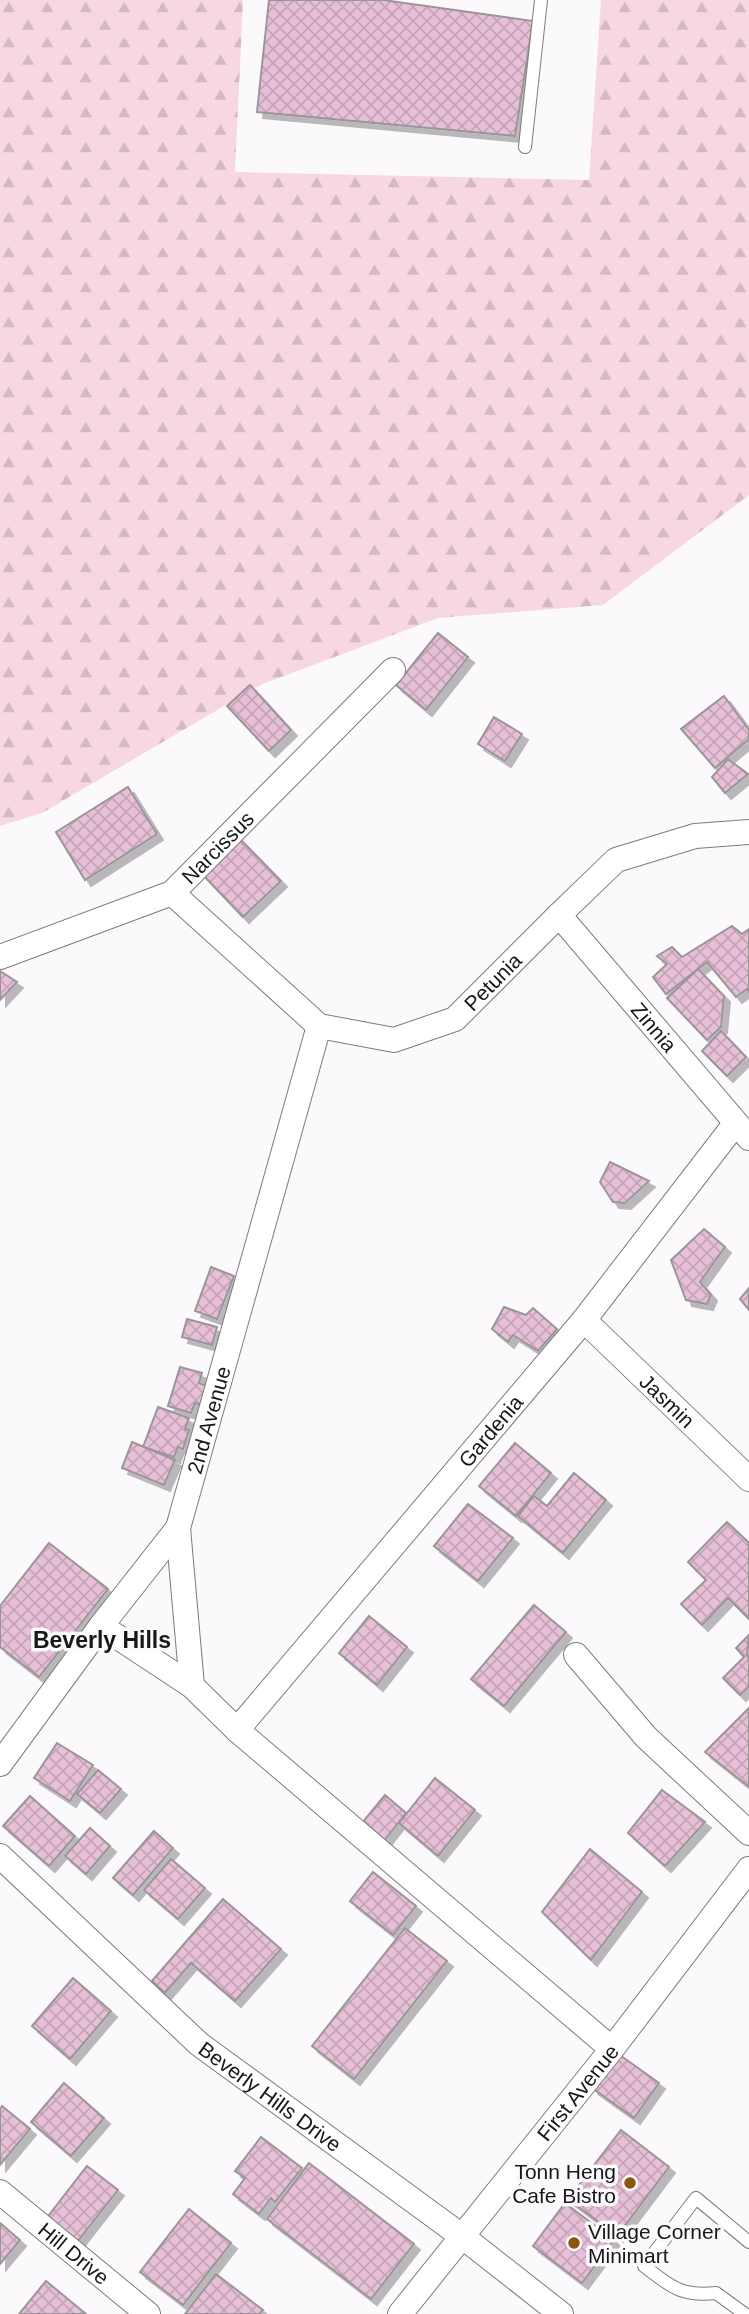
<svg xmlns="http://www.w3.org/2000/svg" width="749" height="2314" font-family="Arial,sans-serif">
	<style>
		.forest { fill: url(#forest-firs) }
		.building { fill: url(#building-cross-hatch); stroke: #9a9598; stroke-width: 2; filter: url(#shadow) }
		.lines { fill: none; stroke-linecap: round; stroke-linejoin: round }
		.lane-casing { stroke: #7e7b7f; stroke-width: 14 }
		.street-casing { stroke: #7e7b7f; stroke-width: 26 }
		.lane { stroke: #fff; stroke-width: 12 }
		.street { stroke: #fff; stroke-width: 24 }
		.poi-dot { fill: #8d540d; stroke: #fcf9fd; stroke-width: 2.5 }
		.labels { text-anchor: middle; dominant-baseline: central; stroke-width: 7; stroke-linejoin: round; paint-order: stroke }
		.street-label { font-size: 21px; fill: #181719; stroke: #fcf9fd }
		.poi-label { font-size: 21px; fill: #181719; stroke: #fcf9fd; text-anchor: end }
		.neighbourhood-label { font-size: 23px; font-weight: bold; fill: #181719; stroke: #fcf9fd }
	</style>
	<defs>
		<pattern id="forest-firs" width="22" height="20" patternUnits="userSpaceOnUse" patternTransform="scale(1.75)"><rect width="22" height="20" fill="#f8d8e0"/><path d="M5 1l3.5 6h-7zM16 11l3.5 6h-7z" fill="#d4b9c0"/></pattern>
		<pattern id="building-cross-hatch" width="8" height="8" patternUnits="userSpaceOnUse" patternTransform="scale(1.75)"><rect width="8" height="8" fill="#e7c0d8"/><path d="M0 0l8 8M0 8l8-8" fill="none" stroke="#c5a4b9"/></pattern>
		<filter id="shadow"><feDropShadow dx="6" dy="6" stdDeviation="0" flood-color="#0004"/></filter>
	</defs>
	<rect width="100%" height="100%" fill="#fcf9fd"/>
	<polygon class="forest" points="0,0 243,0 235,172 589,180 601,0 749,0 749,495 603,605 438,618 260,685 42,813 0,826"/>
	<g class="building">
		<polygon points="269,0 383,0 533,21 515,136 257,112"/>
		<polygon points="438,633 468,657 426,710 396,685"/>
		<polygon points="250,685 291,730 269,751 227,706"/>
		<polygon points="724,696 749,730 749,739 715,768 681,729"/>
		<polygon points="494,717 522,734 505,761 478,744"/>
		<polygon points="728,759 748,774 725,793 712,777"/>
		<polygon points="128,787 157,834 85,880 56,832"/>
		<polygon points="239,838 281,881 243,917 202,874"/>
		<polygon points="732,926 742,934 749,929 749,992 747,989 736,997 707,962 666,994 653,977 667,964 657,956 672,947 682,957"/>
		<polygon points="698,969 724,996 721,1027 707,1040 667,998"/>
		<polygon points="0,971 17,982 0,1000"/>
		<polygon points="721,1031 746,1057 727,1076 702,1051"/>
		<polygon points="610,1162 649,1181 625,1203 613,1202 600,1182"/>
		<polygon points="704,1229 725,1247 700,1282 711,1295 707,1304 686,1300 671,1260"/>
		<polygon points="211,1267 234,1276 217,1319 195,1311"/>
		<polygon points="749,1288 749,1310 740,1299"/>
		<polygon points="504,1307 526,1315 533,1308 557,1329 538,1351 513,1335 508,1342 492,1329"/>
		<polygon points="187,1319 217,1327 212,1345 182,1337"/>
		<polygon points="180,1367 202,1373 199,1383 207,1386 201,1405 195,1403 191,1413 168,1406"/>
		<polygon points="158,1407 189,1418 185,1429 189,1430 183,1449 178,1447 174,1457 143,1447"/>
		<polygon points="132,1442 175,1460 164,1485 122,1468"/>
		<polygon points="515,1443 551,1473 516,1516 479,1486"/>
		<polygon points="574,1473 606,1500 563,1553 518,1516 534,1496 547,1506"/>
		<polygon points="468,1504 513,1538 478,1581 434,1546"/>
		<polygon points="727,1522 749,1543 749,1619 728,1598 702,1625 681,1604 706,1580 688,1562"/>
		<polygon points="49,1543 108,1589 39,1677 0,1647 0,1606"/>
		<polygon points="534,1605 566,1632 504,1706 471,1679"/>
		<polygon points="369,1616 407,1647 377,1685 339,1653"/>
		<polygon points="749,1635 747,1655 749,1657 749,1686 740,1695 723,1678 744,1657 736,1648"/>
		<polygon points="749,1708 749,1787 705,1752"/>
		<polygon points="57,1743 93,1765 70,1801 34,1778"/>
		<polygon points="98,1770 121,1789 100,1813 77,1794"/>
		<polygon points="435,1778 475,1810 438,1856 399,1823"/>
		<polygon points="662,1790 705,1822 665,1866 628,1833"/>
		<polygon points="385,1795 406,1813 383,1842 361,1824"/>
		<polygon points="30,1796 75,1836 49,1866 3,1826"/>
		<polygon points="90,1828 110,1846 86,1874 65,1856"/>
		<polygon points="154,1831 173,1848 133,1895 113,1878"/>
		<polygon points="590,1849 642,1892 591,1960 542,1912"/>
		<polygon points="171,1859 205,1888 178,1919 144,1890"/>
		<polygon points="373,1872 416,1906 393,1935 350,1901"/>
		<polygon points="223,1899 281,1949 235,2001 191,1963 165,1993 152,1981"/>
		<polygon points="405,1928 447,1961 354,2079 312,2046"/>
		<polygon points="73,1978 111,2011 70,2059 32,2026"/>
		<polygon points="617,2053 659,2083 634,2118 592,2088"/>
		<polygon points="64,2083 104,2118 71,2156 31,2122"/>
		<polygon points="2,2106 30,2129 0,2165 0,2109"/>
		<polygon points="621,2130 669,2167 617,2236 568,2199"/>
		<polygon points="261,2137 302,2168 275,2202 271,2198 259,2214 233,2194 245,2178 235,2171"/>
		<polygon points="309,2163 414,2244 371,2299 267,2219"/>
		<polygon points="87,2166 118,2190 73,2247 42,2224"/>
		<polygon points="565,2203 614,2240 582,2283 533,2246"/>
		<polygon points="189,2209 231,2243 183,2305 140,2272"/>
		<polygon points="0,2223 20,2240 0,2264"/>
		<polygon points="216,2274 263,2310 259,2314 185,2314"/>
		<polygon points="46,2281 86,2314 19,2314"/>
	</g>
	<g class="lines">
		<defs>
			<g id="lane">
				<polyline points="525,147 541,0"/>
				<path d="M 745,2314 L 716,2293 C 681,2297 670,2286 644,2266 L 696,2198 L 749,2242"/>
			</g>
			<g id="street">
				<path id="s1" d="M 172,893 L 319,1026 L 394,1040 L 455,1019 L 559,915 L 616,860 L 695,836 L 749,832"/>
				<path id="s2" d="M 559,915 L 749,1138"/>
				<path id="s3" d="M 0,957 L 172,893 L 393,670"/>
				<path id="s4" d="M 584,1320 L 749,1479"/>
				<polyline points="178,1528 192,1686"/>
				<polyline points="101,1626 192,1686 237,1730 612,2049"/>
				<polyline points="576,1655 646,1737 749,1833"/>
				<path id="s5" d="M 237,1730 L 584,1320 L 735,1124"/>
				<path id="s6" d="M 0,1764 L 101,1626 L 178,1528 L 319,1026"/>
				<path id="s7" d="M 0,1856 L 199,2044 L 463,2237 L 561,2314"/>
				<path id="s8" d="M 0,2192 L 148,2314"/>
				<path id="s9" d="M 400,2314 L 612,2049 L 749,1869"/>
			</g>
		</defs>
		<use href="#lane" class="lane-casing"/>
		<use href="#street" class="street-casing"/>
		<use href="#lane" class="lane"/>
		<use href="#street" class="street"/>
	</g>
	<g class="poi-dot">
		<circle cx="630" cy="2183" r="7"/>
		<circle cx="574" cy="2243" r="7"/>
	</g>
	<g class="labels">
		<g class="street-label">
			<text stroke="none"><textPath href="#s3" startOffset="248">Narcissus</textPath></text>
			<text stroke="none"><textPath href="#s1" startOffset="392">Petunia</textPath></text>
			<text stroke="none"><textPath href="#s2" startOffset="147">Zinnia</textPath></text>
			<text stroke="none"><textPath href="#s4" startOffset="116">Jasmin</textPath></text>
			<text stroke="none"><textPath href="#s6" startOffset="408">2nd Avenue</textPath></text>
			<text stroke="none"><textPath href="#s5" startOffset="392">Gardenia</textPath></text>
			<text stroke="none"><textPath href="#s9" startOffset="284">First Avenue</textPath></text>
			<text stroke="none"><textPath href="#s7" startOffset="362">Beverly Hills Drive</textPath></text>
			<text stroke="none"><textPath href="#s8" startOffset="96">Hill Drive</textPath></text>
		</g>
		<g class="poi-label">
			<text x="616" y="2171">Tonn Heng<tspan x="616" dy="24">Cafe Bistro</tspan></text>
			<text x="588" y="2231" text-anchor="start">Village Corner<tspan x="588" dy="24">Minimart</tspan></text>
		</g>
		<g class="neighbourhood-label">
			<text x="102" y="1640">Beverly Hills</text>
		</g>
	</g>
</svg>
